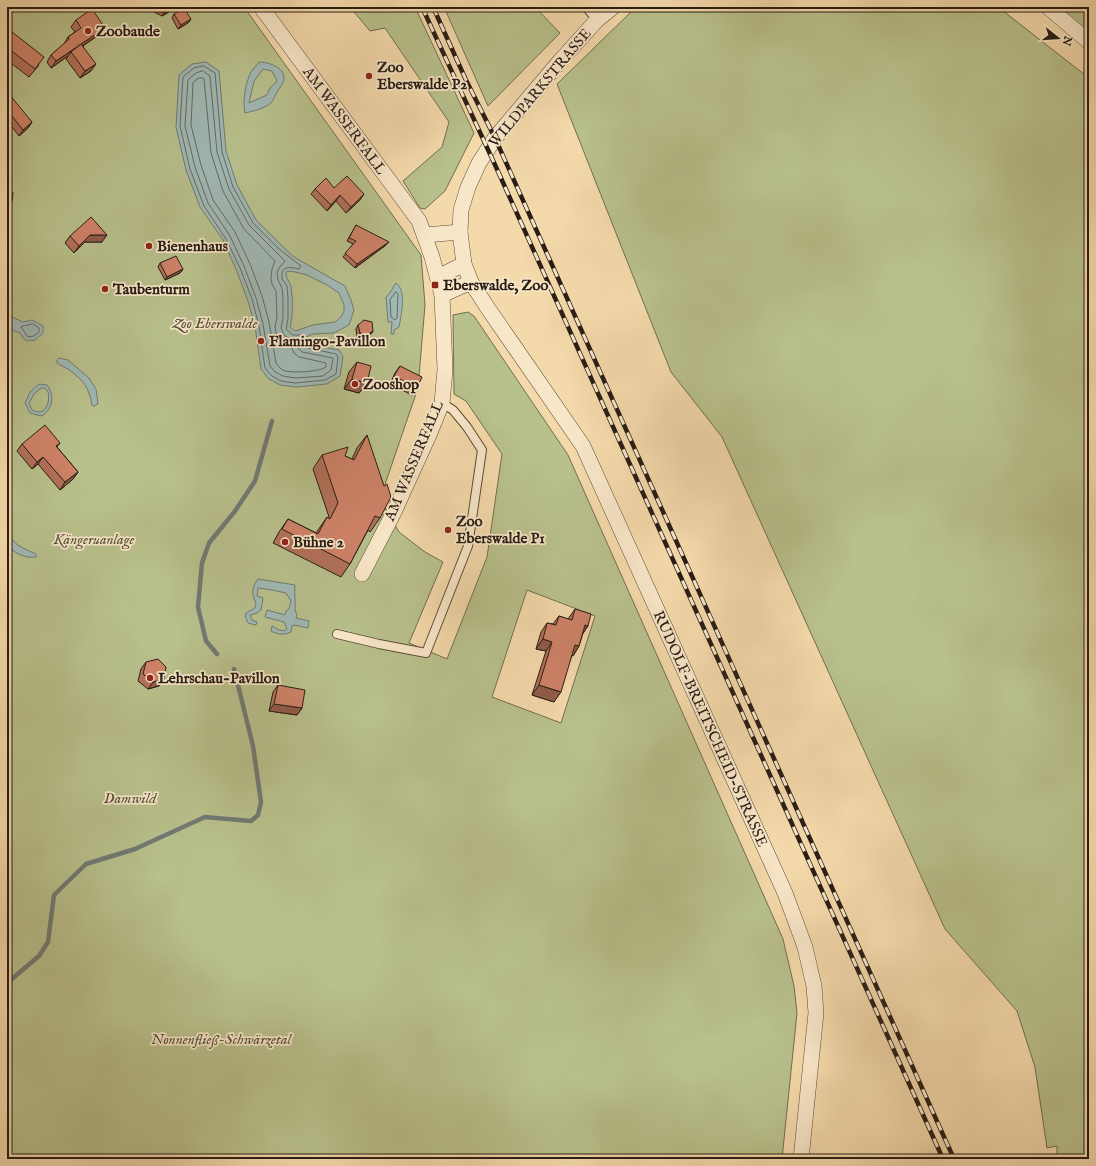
<svg xmlns="http://www.w3.org/2000/svg" width="1096" height="1166" font-family="'IM FELL English',serif">
	<style>
		.green { fill: #b8c08c; stroke: #706e50; fill-rule: evenodd }
		.water { fill: #a0b8b4; stroke: #707a74; fill-rule: evenodd }
		.lines { fill: none; stroke-linecap: round; stroke-linejoin: round }
		.shore { stroke: #646a64; stroke-width: 1 }
		.stream { stroke: #707a74; stroke-width: 4.5 }
		.lane-casing { stroke: #5b4c3a; stroke-width: 10 }
		.street-casing { stroke: #5b4c3a; stroke-width: 16 }
		.lane { stroke: #f8e6c8; stroke-width: 8 }
		.street { stroke: #f8e6c8; stroke-width: 15 }
		.rail-casing { stroke: #281d15; stroke-width: 4.5 }
		.rail { stroke: #f8e6c8; stroke-width: 3; stroke-dasharray: 9; stroke-linecap: butt }
		.wall { fill: #b17059; stroke: #281d15 }
		.shaded-wall { fill: #905b49; stroke: #281d15 }
		.building { fill: #ce8268; stroke: #281d15 }
		.poi-dot { fill: #8f2418; stroke: #f8e6c8; stroke-width: 1.5 }
		.labels { text-anchor: middle; dominant-baseline: central; stroke-width: 3.5; stroke-linejoin: round; paint-order: stroke }
		.poi-label { font-size: 15px; font-weight: bold; fill: #281d15; stroke: #f8e6c8; text-anchor: start }
		.street-label { font-size: 15px; fill: #281d15; stroke: #f8e6c8 }
		.park-label { font-size: 15px; font-style: italic; fill: #534e39; stroke: #f8e6c8 }
	</style>
	<rect width="100%" height="100%" fill="#f4d9ab"/>
	<filter id="stains"><feTurbulence type="fractalNoise" baseFrequency=".005" numOctaves="4"/><feColorMatrix values="0 0 0 0 .2 0 0 0 0 .09 0 0 0 0 .02 0 0 0 .5 -.17"/></filter>
	<radialGradient id="worn" r=".72"><stop offset=".6" stop-color="#630" stop-opacity="0"/><stop offset="1" stop-color="#630" stop-opacity=".3"/></radialGradient>
	<g class="green">
		<path d="M 7,7 L 244,7 L 421,255 L 425,305 L 418,388 L 380,499 L 399,532 L 425,552 L 443,562 L 409,643 L 447,659 L 487,557 L 502,454 L 466,401 L 454,394 L 453,315 L 468,312 L 474,316 L 568,455 L 783,939 L 794,986 L 797,1013 L 782,1159 L 7,1159 ZM 527,590 L 595,616 L 561,723 L 492,697 Z"/>
		<polygon points="350,7 415,7 474,133 445,191 425,209 420,208 403,181 442,147 449,122 385,28 370,31"/>
		<polygon points="444,7 535,7 560,33 488,106"/>
		<polygon points="636,7 998,7 1089,78 1089,1159 1057,1159 1057,1146 1047,1148 1035,1067 1017,1011 945,929 722,437 671,372 557,84"/>
		<polygon points="1054,7 1089,7 1089,37"/>
	</g>
	<g class="water">
		<path d="M 206,62 L 219,71 L 226,151 L 237,185 L 256,220 L 282,246 L 294,257 L 345,286 L 351,300 L 354,310 L 349,325 L 334,333 L 313,334 L 306,337 L 305,341 L 306,344 L 339,350 L 343,357 L 340,376 L 327,384 L 296,387 L 280,385 L 269,379 L 261,369 L 255,326 L 248,301 L 236,269 L 223,240 L 200,207 L 186,170 L 176,127 L 179,75 L 192,64 ZM 291,271 L 307,275 L 327,285 L 339,293 L 344,305 L 344,311 L 341,317 L 335,322 L 313,325 L 295,331 L 290,327 C 293,315 293,300 291,287 C 290,281 286,280 286,272 Z"/>
		<path d="M 259,62 C 268,62 284,67 284,78 C 284,83 280,87 277,92 C 275,95 274,100 271,103 C 264,109 253,111 245,113 C 242,103 246,81 251,72 C 254,68 257,65 259,62 ZM 263,69 L 272,71 L 277,81 L 270,88 L 267,95 L 249,103 L 254,81 Z"/>
		<path d="M 396,283 C 407,290 401,316 399,327 L 394,330 L 394,334 L 391,334 L 392,322 L 388,322 L 386,297 L 389,294 Z"/>
		<polygon points="12,317 23,322 32,320 43,326 43,333 35,340 27,341 24,339 20,333 9,329 7,324 9,320"/>
		<path d="M 59,358 L 68,360 L 89,378 L 96,389 L 98,404 L 94,406 L 92,405 C 89,387 83,380 68,369 C 65,367 61,366 57,363 L 57,360 Z"/>
		<path d="M 39,384 L 47,385 C 55,395 53,410 41,416 L 30,413 L 25,403 L 30,392 ZM 41,388 C 43,388 45,388 47,390 C 51,396 48,412 39,412 C 38,412 33,411 32,410 L 29,403 L 34,394 Z"/>
		<path d="M 7,531 L 9,531 C 11,545 25,549 36,554 L 36,557 C 26,559 12,553 8,544 C 6,540 7,535 7,531 Z"/>
		<path d="M 258,579 L 295,585 C 294,595 296,602 295,611 L 297,614 L 296,618 L 309,621 L 308,628 L 294,625 L 292,626 L 291,632 C 283,635 279,635 271,631 L 272,626 L 279,630 L 284,631 L 287,629 L 284,622 L 265,617 L 267,610 L 285,615 L 286,611 L 289,609 L 291,601 L 286,593 L 272,590 L 258,588 L 257,596 L 263,598 L 261,610 L 257,613 L 250,615 L 252,620 L 257,622 L 256,625 L 248,623 L 245,616 L 246,613 L 255,608 L 256,603 C 251,594 252,587 258,579 Z"/>
	</g>
	<g class="lines">
		<g class="shore">
			<path d="M 204,66 L 215,73 L 222,152 L 233,187 L 253,223 L 279,249 L 301,266 L 299,269 C 293,268 286,265 282,272 L 282,279 L 287,286 L 288,298 L 288,319 L 286,329 L 293,335 L 302,335 L 301,342 L 304,347 L 336,354 L 338,357 L 336,374 L 325,380 L 295,383 L 281,381 L 272,376 L 265,368 L 259,326 L 252,299 L 240,268 L 226,239 L 204,206 L 190,169 L 180,126 L 183,77 L 194,68 Z"/>
			<polygon points="203,71 210,76 217,152 229,189 249,225 285,261 279,268 277,273 278,280 282,288 283,298 283,318 281,328 284,335 290,339 295,341 298,348 302,352 333,358 331,370 323,376 295,378 283,376 275,372 270,366 263,324 256,298 244,266 230,236 208,203 195,167 185,126 188,80 196,73"/>
			<path d="M 199,78 L 202,78 L 204,79 L 211,153 L 223,191 L 244,229 L 275,261 L 272,269 L 271,278 L 272,284 L 276,291 L 277,317 L 275,327 L 276,333 L 281,339 L 291,346 L 294,353 L 299,357 L 326,363 L 326,367 C 319,372 294,373 285,371 C 281,370 278,366 276,363 L 269,322 L 262,296 L 250,264 L 235,232 L 213,200 L 201,165 L 191,125 L 193,83 Z"/>
			<polygon points="396,292 398,294 397,318 395,320 391,317 390,300"/>
			<polygon points="33,324 39,328 39,332 34,336 28,337 21,327"/>
		</g>
		<g class="stream">
			<polyline points="217,654 206,641 198,607 202,563 209,543 235,511 255,481 272,421"/>
			<polyline points="7,983 39,956 48,942 54,895 86,864 135,849 205,817 251,821 258,815 261,802 253,746 234,669"/>
		</g>
		<defs>
			<g id="lane">
				<polyline points="586,7 597,20"/>
				<polyline points="337,634 379,644 426,653 468,546 482,450 467,427 453,410 442,403"/>
			</g>
			<g id="street">
				<path id="s1" d="M 261,7 L 419,221 L 432,257 L 442,295 L 445,370 L 442,403 L 429,435 L 394,512 L 362,574"/>
				<path id="s2" d="M 613,7 L 597,20 L 560,61 L 495,138 L 479,163 L 468,187 L 461,210 L 460,232 L 464,264 L 471,282 L 487,307 L 583,446 L 785,893 L 805,947 L 814,986 L 816,1013 L 801,1159"/>
				<polyline points="1048,7 1089,42"/>
				<polyline points="425,235 460,232"/>
				<polyline points="438,277 464,264"/>
				<polyline points="442,295 471,282"/>
			</g>
		</defs>
		<use href="#lane" class="lane-casing"/>
		<use href="#street" class="street-casing"/>
		<use href="#lane" class="lane"/>
		<use href="#street" class="street"/>
		<defs>
			<g id="rail">
				<polyline points="422,7 496,167 943,1159"/>
				<polyline points="433,7 466,80 495,138 954,1159"/>
			</g>
		</defs>
		<use href="#rail" class="rail-casing"/>
		<use href="#rail" class="rail"/>
	</g>
	<g class="wall">
		<polygon points="51,7 66,7 64,9 51,11"/>
		<polygon points="154,7 171,7 171,8 169,12 162,16 154,12"/>
		<polygon points="174,14 191,19 188,23 178,29 172,18"/>
		<polygon points="76,20 105,28 100,34 83,46 91,71 80,78 66,59 68,56 51,68 47,62 51,55 64,44 68,37 75,32 71,27"/>
		<polygon points="7,28 39,65 29,77 7,60"/>
		<polygon points="7,97 32,122 28,128 19,136 8,122 7,122"/>
		<polygon points="334,188 360,200 346,213 336,201 327,211 311,194 315,189"/>
		<polygon points="356,225 386,245 355,268 343,257 353,244 347,241"/>
		<polygon points="70,236 102,242 85,242 74,253 65,243"/>
		<polygon points="160,263 183,269 180,273 165,280 158,267"/>
		<polygon points="358,325 373,331 371,334 364,339 357,337 356,329"/>
		<polygon points="357,362 367,383 359,393 344,389 349,372"/>
		<polygon points="400,366 417,388 412,395 390,384 395,373"/>
		<polygon points="367,435 380,518 370,532 368,530 350,564 341,577 273,543 279,532 288,519 316,533 327,517 328,518 329,517 313,469 322,455 345,456 352,459 357,448"/>
		<polygon points="60,443 57,447 78,472 73,479 60,490 38,464 32,469 17,451 22,444"/>
		<polygon points="575,609 588,626 583,633 579,646 573,656 572,655 554,702 532,695 546,651 536,649 541,632 547,623 553,624 559,616 568,619"/>
		<polygon points="146,662 164,679 159,686 148,689 138,681 141,669"/>
		<polygon points="278,685 302,708 297,715 269,711 273,692"/>
	</g>
	<g class="shaded-wall">
		<polygon points="54,7 66,7 64,9 51,11"/>
		<polygon points="171,8 169,12 162,16 164,13"/>
		<polygon points="191,19 188,23 178,29 181,25"/>
		<polygon points="105,28 100,34 72,53 71,52 68,56 51,68 56,61"/>
		<polygon points="96,64 91,71 80,78 85,71"/>
		<polygon points="12,116 7,122 7,120"/>
		<polygon points="32,122 28,128 19,136 23,130"/>
		<polygon points="364,194 360,200 346,213 351,207"/>
		<polygon points="340,195 336,201 327,211 331,205"/>
		<polygon points="12,201 10,205 7,206 7,203"/>
		<polygon points="90,235 107,235 102,242 85,242 74,253 79,246"/>
		<polygon points="389,242 386,245 355,268 357,264"/>
		<polygon points="183,269 180,273 165,280 167,277"/>
		<polygon points="373,331 371,334 364,339 357,337 360,333"/>
		<polygon points="352,379 367,383 359,393 344,389"/>
		<polygon points="43,457 38,464 32,469 37,462"/>
		<polygon points="78,472 73,479 60,490 65,482"/>
		<polygon points="585,625 588,626 582,635"/>
		<polygon points="543,639 552,642 546,651 536,649"/>
		<polygon points="575,645 579,646 573,656 569,654"/>
		<polygon points="164,679 159,686 148,689 153,682"/>
		<polygon points="539,685 561,692 554,702 532,695"/>
		<polygon points="274,704 302,708 297,715 269,711"/>
	</g>
	<g class="building">
		<polygon points="156,7 171,7 171,8 164,13 156,9"/>
		<polygon points="184,8 191,19 181,25 174,14"/>
		<polygon points="92,9 105,28 56,61 51,55 69,39 68,37 81,28 76,20"/>
		<polygon points="7,28 44,57 35,69 9,49 7,51"/>
		<polygon points="81,44 96,64 85,71 71,52"/>
		<polygon points="9,94 32,122 23,130 12,116 7,120 7,97"/>
		<polygon points="347,176 364,194 351,207 340,195 331,205 315,189 326,178 334,188"/>
		<polygon points="7,190 13,193 12,201 7,203"/>
		<polygon points="91,217 107,235 90,235 79,246 70,236"/>
		<polygon points="356,225 389,242 357,264 345,253 356,241 349,238"/>
		<polygon points="176,256 183,269 167,277 160,263"/>
		<polygon points="364,320 372,322 373,331 367,335 360,333 358,325"/>
		<polygon points="357,362 371,366 367,383 352,379"/>
		<polygon points="400,366 422,377 417,388 394,376"/>
		<polygon points="45,425 60,443 56,446 78,472 65,482 43,457 37,462 22,444"/>
		<polygon points="367,435 384,486 387,484 391,497 380,518 375,516 350,564 282,529 288,519 318,534 327,517 330,519 338,503 322,455 348,447 345,456 354,460"/>
		<polygon points="575,609 591,614 588,626 585,625 579,646 575,645 561,692 539,685 552,642 543,639 547,623 556,625 559,616 572,620"/>
		<polygon points="158,659 166,667 164,679 153,682 143,674 146,662"/>
		<polygon points="278,685 305,690 302,708 274,704"/>
	</g>
	<g class="poi-dot">
		<circle cx="88" cy="31" r="4"/>
		<circle cx="369" cy="76" r="4"/>
		<circle cx="149" cy="246" r="4"/>
		<rect x="431" y="281" width="8" height="8" rx="2"/>
		<circle cx="105" cy="289" r="4"/>
		<circle cx="261" cy="341" r="4"/>
		<circle cx="355" cy="384" r="4"/>
		<circle cx="448" cy="530" r="4"/>
		<circle cx="285" cy="542" r="4"/>
		<circle cx="150" cy="678" r="4"/>
	</g>
	<g class="labels">
		<g class="poi-label">
			<text x="96" y="31">Zoobaude</text>
			<text x="377" y="67">Zoo<tspan x="377" dy="17">Eberswalde P2</tspan></text>
			<text x="157" y="246">Bienenhaus</text>
			<text x="443" y="285">Eberswalde, Zoo</text>
			<text x="113" y="289">Taubenturm</text>
			<text x="269" y="341">Flamingo-Pavillon</text>
			<text x="363" y="384">Zooshop</text>
			<text x="456" y="521">Zoo<tspan x="456" dy="17">Eberswalde P1</tspan></text>
			<text x="293" y="542">Bühne 2</text>
			<text x="158" y="678">Lehrschau-Pavillon</text>
		</g>
		<g class="street-label">
			<text transform="translate(540 88) rotate(-50)">WILDPARKSTRASSE</text>
			<text stroke="none"><textPath href="#s1" startOffset="141">AM WASSERFALL</textPath></text>
			<text transform="translate(414 461) rotate(-67)">AM WASSERFALL</text>
			<text stroke="none"><textPath href="#s2" startOffset="839">RUDOLF-BREITSCHEID-STRASSE</textPath></text>
		</g>
		<g class="park-label">
			<text x="215" y="323">Zoo Eberswalde</text>
			<text x="94" y="539">Kängeruanlage</text>
			<text x="130" y="798">Damwild</text>
			<text x="221" y="1039">Nonnenfließ-Schwärzetal</text>
		</g>
	</g>
	<rect width="1096" height="1166" fill="none" stroke="#f4d9ab" stroke-width="24"/>
	<rect x="8" y="8" width="1080" height="1150" fill="none" stroke="#281d15" stroke-width="2"/>
	<rect x="12" y="12" width="1072" height="1142" fill="none" stroke="#281d15"/>
	<g transform="translate(1058 38) rotate(107)" stroke="#f8e6c8" stroke-width="3" paint-order="stroke">
	<path d="M0-3L7 15L0 10L-7 15Z" fill="#281d15"/>
	<text y="-6" font-size="11" font-weight="bold" text-anchor="middle" fill="#281d15">N</text>
	</g>
	<rect width="100%" height="100%" filter="url(#stains)"/>
	<rect width="100%" height="100%" fill="url(#worn)"/>
</svg>
